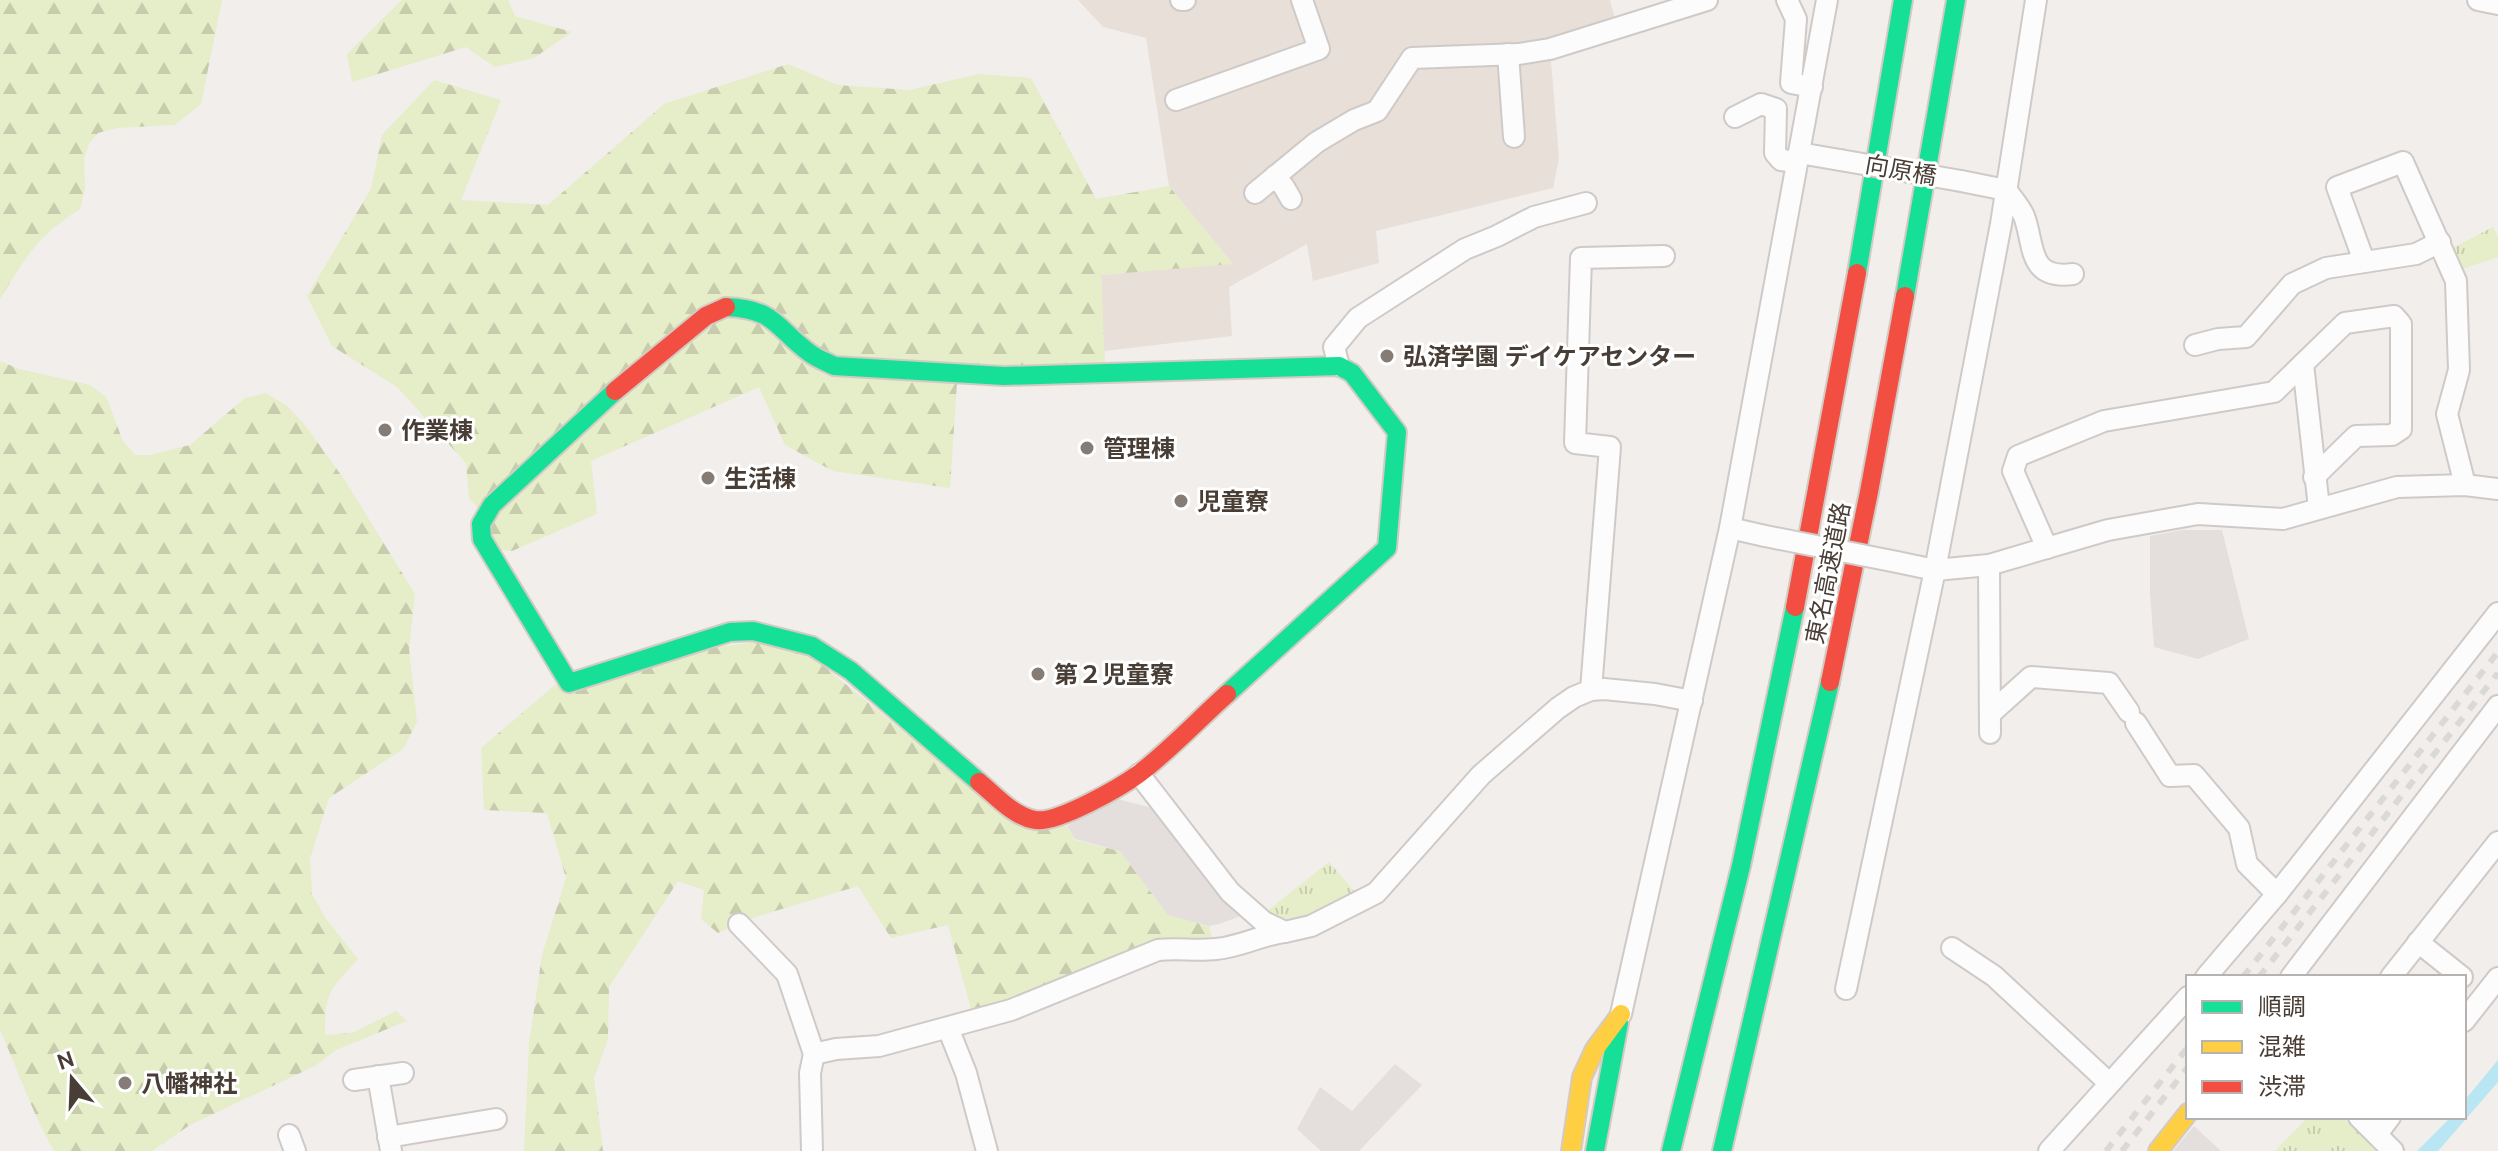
<svg xmlns="http://www.w3.org/2000/svg" width="2498" height="1151" font-family="Ubuntu,'Noto Sans JP',sans-serif">
	<style>
		.residential { fill: #e7dfd8 }
		.forest { fill: url(#forest-firs) }
		.park { fill: url(#park-tufts) }
		.parking { fill: #e4dfdc }
		.water { fill: #b8e7f3 }
		.lines { fill: none; stroke-linecap: round; stroke-linejoin: round }
		.street-casing { stroke: #cfcac7; stroke-width: 24 }
		.fast-casing { stroke: #d3cbc3; stroke-width: 22 }
		.slow-casing { stroke: #d3cbc3; stroke-width: 22 }
		.jam-casing { stroke: #d3cbc3; stroke-width: 22 }
		.street { stroke: #fdfcfc; stroke-width: 20 }
		.fast { stroke: #16e098; stroke-width: 18 }
		.slow { stroke: #ffcf43; stroke-width: 18 }
		.jam { stroke: #f24e42; stroke-width: 18 }
		.rail { stroke: #d9d9d8; stroke-width: 6; stroke-dasharray: 10 10; stroke-linecap: butt }
		.street-bridge-casing { stroke: #cfcac7; stroke-width: 24; stroke-linecap: butt }
		.street-bridge { stroke: #fdfcfc; stroke-width: 20 }
		.poi-dot { fill: #847c75; stroke: #fff; stroke-width: 3 }
		.labels { text-anchor: middle; dominant-baseline: central; stroke-width: 6; stroke-linejoin: round; paint-order: stroke }
		.street-label { font-size: 24px; fill: #493e36; stroke: #fff }
		.poi-label { font-size: 24px; font-weight: bold; fill: #493e36; stroke: #fff; text-anchor: start }
	</style>
	<defs>
		<pattern id="forest-firs" width="22" height="20" patternUnits="userSpaceOnUse" patternTransform="scale(2)"><rect width="22" height="20" fill="#e6edc9"/><path d="M5 1l3.5 6h-7zM16 11l3.5 6h-7z" fill="#c7ccad"/></pattern>
		<pattern id="park-tufts" width="24" height="20" patternUnits="userSpaceOnUse" patternTransform="scale(2)"><rect width="24" height="20" fill="#e6edc9"/><path d="M3 7l-1-3M5 7V3M7 7l1-3M15 17l-1-3M17 17v-4M19 17l1-3" fill="none" stroke="#c7ccad"/></pattern>
	</defs>
	<rect width="100%" height="100%" fill="#f2eeeb"/>
	<polygon class="residential" points="1078,0 1610,0 1616,23 1550,49 1559,158 1553,188 1376,231 1379,263 1313,281 1307,244 1229,287 1232,336 1104,351 1101,275 1232,263 1169,186 1146,38 1103,27"/>
	<g class="forest">
		<path d="M 0,0 L 222,0 L 201,104 L 175,125 L 117,128 L 98,133 L 89,144 L 84,158 L 85,188 L 80,209 C 37,236 26,257 0,299 Z"/>
		<polygon points="402,0 508,0 515,16 572,32 534,58 495,67 466,47 352,82 347,54"/>
		<polygon points="788,64 838,85 909,90 979,74 1031,78 1096,199 1169,186 1233,264 1101,275 1105,363 958,367 950,488 833,471 785,445 759,387 591,461 597,514 512,551 499,550 476,506 469,498 466,463 397,387 332,346 307,296 371,189 382,135 434,80 501,100 461,200 548,205 664,104"/>
		<path d="M 0,361 L 19,369 L 90,385 L 106,397 L 123,441 L 135,455 L 150,455 L 190,445 L 245,398 L 266,393 L 287,406 L 305,425 L 346,482 L 415,594 L 409,649 L 417,722 L 403,749 L 329,798 L 310,858 L 312,894 L 326,919 L 358,959 C 331,989 324,992 325,1035 L 352,1033 L 396,1011 L 407,1021 L 336,1050 L 315,1066 L 190,1125 L 152,1151 L 54,1151 C 32,1113 18,1070 0,1030 Z"/>
		<polygon points="753,642 810,655 1009,818 1066,826 1075,840 1120,851 1168,915 1209,926 1212,939 1151,940 1007,1002 971,1009 948,925 891,938 858,886 749,919 718,933 701,919 704,890 678,881 609,987 608,1039 594,1078 603,1151 524,1151 529,1044 542,955 566,878 547,813 484,810 481,748 555,685 699,650"/>
	</g>
	<g class="park">
		<polygon points="2493,227 2498,237 2498,257 2459,270 2451,249"/>
		<polygon points="1329,862 1356,893 1303,921 1269,916 1266,912"/>
		<polygon points="2308,1117 2343,1117 2376,1151 2275,1151"/>
	</g>
	<g class="parking">
		<polygon points="2182,530 2222,530 2249,639 2198,659 2154,647 2150,593 2150,536"/>
		<polygon points="1114,798 1152,808 1220,894 1241,916 1219,924 1209,926 1168,915 1120,851 1075,839 1067,826"/>
		<polygon points="1395,1064 1422,1085 1359,1151 1321,1151 1297,1129 1320,1087 1352,1111"/>
		<polygon points="2194,1126 2221,1151 2173,1151"/>
	</g>
	<polygon class="water" points="2498,1060 2498,1082 2438,1151 2417,1151 2451,1117 2464,1117 2464,1101"/>
	<g class="lines">
		<defs>
			<g id="street">
				<polyline points="1181,0 1185,0"/>
				<polyline points="1787,0 1796,19 1791,83 1812,87"/>
				<polyline points="2478,0 2498,4"/>
				<polyline points="1508,54 1514,137"/>
				<polyline points="1176,100 1319,49 1302,0"/>
				<polyline points="1735,117 1761,104 1776,109 1775,153 1781,160 1797,162"/>
				<polyline points="1799,153 1840,160"/>
				<polyline points="1275,176 1284,187 1291,199"/>
				<path d="M 1961,181 L 2006,190 C 2012,198 2020,207 2024,216 C 2035,245 2027,280 2073,274"/>
				<polyline points="1255,193 1317,142 1354,120 1377,111 1412,58 1519,54 1550,49 1707,0"/>
				<polyline points="2364,261 2337,187 2403,162 2456,281 2459,370 2447,414 2465,485"/>
				<polyline points="2195,345 2218,339 2246,337 2292,284 2326,268 2416,254 2440,242"/>
				<polyline points="2303,364 2319,508"/>
				<polyline points="1339,366 1334,347 1358,318 1465,249 1497,236 1534,217 1586,203"/>
				<polyline points="1730,528 1765,536"/>
				<polyline points="2047,548 2013,471 2018,456 2104,421 2274,392 2345,323 2394,316 2401,324 2401,429 2392,435 2356,436 2314,477"/>
				<polyline points="1897,562 1935,570 1989,565 2108,530 2198,514 2283,519 2397,487 2465,485 2498,489"/>
				<polyline points="1989,565 1990,733"/>
				<polyline points="1591,690 1610,447 1575,443 1581,258 1664,256"/>
				<polyline points="1991,713 2031,677 2109,683 2129,712"/>
				<polyline points="2136,723 2170,776 2194,775 2239,828 2247,864 2277,894"/>
				<polyline points="1139,774 1230,892 1264,922 1285,932 1311,926 1376,893 1481,775 1558,708 1574,697 1591,690 1604,689 1655,694 1692,701"/>
				<polyline points="739,924 787,974 814,1054"/>
				<polyline points="2418,942 2462,977"/>
				<polyline points="1952,948 1994,976 2109,1083"/>
				<polyline points="2206,977 2277,894 2498,613"/>
				<polyline points="2291,977 2498,706"/>
				<polyline points="2391,977 2498,842"/>
				<polyline points="1846,989 1935,570 2001,224 2036,0"/>
				<polyline points="1621,1014 1730,528 1827,0"/>
				<polyline points="2464,1021 2498,978"/>
				<polyline points="948,1028 966,1073 987,1151"/>
				<polyline points="378,1076 391,1151"/>
				<polyline points="354,1080 403,1073"/>
				<polyline points="2359,1117 2393,1151"/>
				<polyline points="2377,1134 2390,1117"/>
				<polyline points="289,1135 295,1151"/>
				<polyline points="388,1137 496,1119"/>
				<path d="M 812,1151 L 810,1073 L 814,1054 L 836,1049 L 879,1046 L 1011,1010 L 1158,950 C 1177,948 1196,951 1216,949 C 1240,947 1261,935 1284,932"/>
				<polyline points="2049,1151 2188,997"/>
			</g>
			<g id="fast">
				<polyline points="1857,273 1903,0"/>
				<polyline points="1905,296 1956,0"/>
				<path d="M 726,307 C 777,309 776,329 811,354 C 818,359 827,362 834,366 L 1004,376 L 1339,366 L 1352,373 L 1397,432 L 1387,548 L 1227,694"/>
				<polyline points="615,391 492,505 481,524 482,539 569,683 730,632 753,631 812,646 851,671 979,782"/>
				<polyline points="1595,1151 1619,1023"/>
				<polyline points="1671,1151 1741,866 1795,607"/>
				<polyline points="1722,1151 1830,682"/>
			</g>
			<g id="slow">
				<polyline points="1571,1151 1582,1077 1595,1049 1621,1014"/>
				<polyline points="2158,1151 2188,1113"/>
			</g>
			<g id="jam">
				<polyline points="615,391 706,316 726,307"/>
				<polyline points="1795,607 1857,273"/>
				<polyline points="1830,682 1869,492 1905,296"/>
				<path d="M 979,782 C 996,796 1013,816 1035,820 C 1057,824 1121,787 1140,773 C 1171,749 1198,720 1227,694"/>
			</g>
		</defs>
		<use href="#street" class="street-casing"/>
		<use href="#fast" class="fast-casing"/>
		<use href="#slow" class="slow-casing"/>
		<use href="#jam" class="jam-casing"/>
		<use href="#street" class="street"/>
		<use href="#fast" class="fast"/>
		<use href="#slow" class="slow"/>
		<use href="#jam" class="jam"/>
		<g class="rail">
			<polyline points="2243,977 2498,652"/>
			<polyline points="2259,977 2498,673"/>
			<polyline points="2106,1151 2188,1047"/>
			<polyline points="2122,1151 2188,1067"/>
		</g>
		<defs>
			<g id="street-bridge">
				<polyline points="1840,160 1961,181"/>
				<polyline points="1765,536 1897,562"/>
			</g>
		</defs>
		<use href="#street-bridge" class="street-bridge-casing"/>
		<use href="#street-bridge" class="street-bridge"/>
	</g>
	<g class="poi-dot">
		<circle cx="1387" cy="356" r="8"/>
		<circle cx="385" cy="430" r="8"/>
		<circle cx="1087" cy="448" r="8"/>
		<circle cx="708" cy="478" r="8"/>
		<circle cx="1181" cy="501" r="8"/>
		<circle cx="1038" cy="674" r="8"/>
		<circle cx="125" cy="1083" r="8"/>
	</g>
	<g class="labels">
		<g class="street-label">
			<text transform="translate(1901 170) rotate(10)">向原橋</text>
			<text transform="translate(1828 573) rotate(-79)">東名高速道路</text>
		</g>
		<g class="poi-label">
			<text x="1403" y="356">弘済学園 デイケアセンター</text>
			<text x="401" y="430">作業棟</text>
			<text x="1103" y="448">管理棟</text>
			<text x="724" y="478">生活棟</text>
			<text x="1197" y="501">児童寮</text>
			<text x="1054" y="674">第２児童寮</text>
			<text x="141" y="1083">八幡神社</text>
		</g>
	</g>
	<rect x="2186" y="975" width="280" height="144" fill="#ffffff" stroke="#b6b2af" stroke-width="2"/>
	<rect x="2202" y="1001" width="40" height="12" fill="#16e098" stroke="#b6b2af" stroke-width="2"/>
	<text x="2258" y="1015" font-size="24" fill="#493e36">順調</text>
	<rect x="2202" y="1041" width="40" height="12" fill="#ffcf43" stroke="#b6b2af" stroke-width="2"/>
	<text x="2258" y="1055" font-size="24" fill="#493e36">混雑</text>
	<rect x="2202" y="1081" width="40" height="12" fill="#f24e42" stroke="#b6b2af" stroke-width="2"/>
	<text x="2258" y="1095" font-size="24" fill="#493e36">渋滞</text>
	<g transform="translate(72 1079) rotate(341)" stroke="#ffffff" stroke-width="6" paint-order="stroke">
	<path d="M0-6L14 30L0 20L-14 30Z" fill="#493e36"/>
	<text y="-12" font-size="22" font-weight="bold" text-anchor="middle" fill="#493e36">N</text>
	</g>
</svg>
